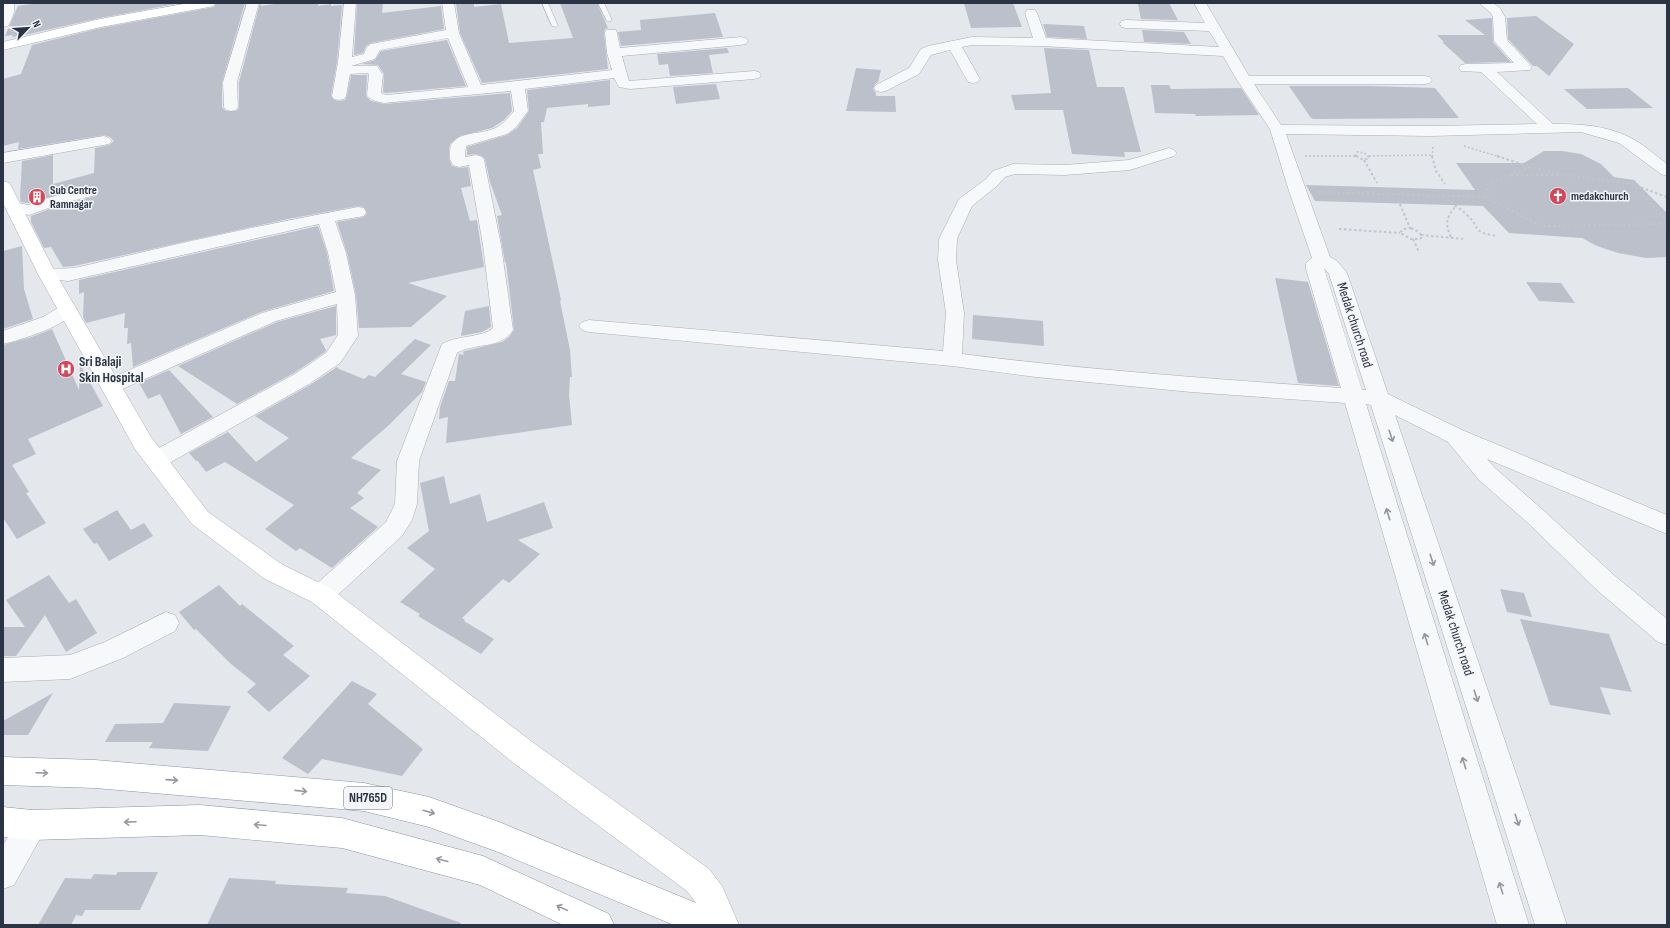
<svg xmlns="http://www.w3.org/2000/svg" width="1670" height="928" font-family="'Sofia Sans Condensed',sans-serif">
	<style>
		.building { fill: #bbc0ca }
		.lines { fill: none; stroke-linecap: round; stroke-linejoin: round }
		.lane-casing { stroke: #a9aeb7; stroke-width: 1 }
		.street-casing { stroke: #a9aeb7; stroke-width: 1 }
		.secondary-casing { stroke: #a9aeb7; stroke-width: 1 }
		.highway-casing { stroke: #8b94a3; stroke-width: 1 }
		.path-far1 { stroke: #c2c5cb; stroke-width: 1.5; stroke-dasharray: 2 2; stroke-linecap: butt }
		.path { stroke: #c2c5cb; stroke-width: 2; stroke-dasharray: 2.5 2.5; stroke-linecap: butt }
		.lane { fill: #f7f8fa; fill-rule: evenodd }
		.street { fill: #f7f8fa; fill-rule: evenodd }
		.secondary { fill: #fff; fill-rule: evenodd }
		.highway { fill: #fff; fill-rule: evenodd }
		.oneway { stroke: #9196a0 }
		.oneway2 { stroke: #959aa2 }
		.labels { text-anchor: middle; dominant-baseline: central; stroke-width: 3; stroke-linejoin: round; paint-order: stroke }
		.far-poi-label { font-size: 12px; font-weight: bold; fill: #2b3445; stroke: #f4f6f9; text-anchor: start }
		.shield { fill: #f4f6f9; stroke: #676e7b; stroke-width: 1 }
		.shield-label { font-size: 13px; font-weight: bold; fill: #2b3445 }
		.street-label { font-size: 14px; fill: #2b3445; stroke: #f4f6f9 }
		.poi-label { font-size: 14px; font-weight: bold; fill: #2b3445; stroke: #f4f6f9; text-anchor: start }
	</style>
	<rect width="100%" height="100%" fill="#e4e7ec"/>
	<g class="building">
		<polygon points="38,3 181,3 100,18 20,36 12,37 13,35 5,36 18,6"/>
		<polygon points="216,3 245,3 222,82 222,107 226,111 236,111 239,108 239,82 260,3 261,6 281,3 318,3 318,6 331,4 331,6 342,5 337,62 331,96 334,100 339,101 345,100 347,96 351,75 367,75 366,96 371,101 384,104 510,93 512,111 504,120 492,128 460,136 450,144 449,151 449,159 452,166 459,168 468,167 471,186 461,188 470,221 477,220 484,267 408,283 447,296 411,327 359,328 356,295 347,253 337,222 364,217 367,213 364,207 358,206 288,219 74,266 63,267 51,247 44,248 31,222 31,216 60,205 96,196 99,191 96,188 90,186 28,203 21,202 20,197 22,161 53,155 53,184 94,173 95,148 109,145 114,141 110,137 104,135 18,149 19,142 3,146 3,79 21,74 32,45 101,28 209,8 214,7"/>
		<polygon points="357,3 383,3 382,13 441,6 444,29 371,43 366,46 363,53 354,55"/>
		<polygon points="456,3 474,3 474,7 501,4 509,43 573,38 560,3 597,3 608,28 605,29 604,33 608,69 482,83 460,33"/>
		<polygon points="964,3 1013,3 1022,27 971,28"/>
		<polygon points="1146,3 1169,3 1178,20 1141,19 1138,4 1147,4"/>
		<polygon points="715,13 723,37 621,46 618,32 641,30 640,20"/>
		<polygon points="1536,16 1574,44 1549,76 1537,66 1533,66 1508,39 1507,18"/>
		<polygon points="1492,18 1493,42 1511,62 1465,63 1442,42 1444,42 1437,35 1485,35 1465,20"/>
		<polygon points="1043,24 1084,26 1087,39 1047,37"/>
		<polygon points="1142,30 1184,32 1191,44 1144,42"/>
		<polygon points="447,40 466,86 386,93 383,92 384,74 378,65 362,64 375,60 381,51"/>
		<polygon points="727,48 729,53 709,55 713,73 670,76 668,64 659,65 657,54"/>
		<polygon points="1044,48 1089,50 1097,87 1124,87 1141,152 1124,152 1125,157 1072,154 1063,110 1015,110 1011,95 1051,93"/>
		<polygon points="856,68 881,70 878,82 875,84 873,89 876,93 876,96 895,96 896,112 846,111"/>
		<polygon points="610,80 610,105 588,107 588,104 547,108 544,122 541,122 543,154 538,154 541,168 533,170 561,300 560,301 570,350 572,377 570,377 569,395 572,425 446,443 448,417 439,419 440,407 449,381 455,381 459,354 464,355 463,352 465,351 502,342 509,337 514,330 506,262 505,263 497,216 502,215 490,182 485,159 482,156 476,154 467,155 467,147 507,135 517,128 529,111 527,90"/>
		<polygon points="716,84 720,99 676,104 673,87"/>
		<polygon points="1151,85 1169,85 1171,89 1241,88 1259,115 1196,116 1195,114 1155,113"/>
		<polygon points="1289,86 1370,86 1435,88 1459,118 1314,119 1311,118"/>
		<polygon points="1628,88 1653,108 1587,109 1564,89"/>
		<polygon points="1544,151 1562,151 1581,154 1601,164 1614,177 1634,180 1667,213 1667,257 1646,258 1618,253 1597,246 1582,238 1509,233 1483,206 1315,201 1306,185 1475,190 1456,163 1524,163"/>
		<polygon points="318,226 327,253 334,291 261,312 133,367 131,343 127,344 128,328 124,328 125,313 86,323 83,317 84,292 79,294 79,280"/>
		<polygon points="22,246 24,289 33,319 3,329 3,251"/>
		<polygon points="1275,278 1308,282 1339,386 1298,383"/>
		<polygon points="1526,282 1561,283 1575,303 1539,301"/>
		<polygon points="336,306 336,335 320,339 326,350 325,352 294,373 237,404 178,366 277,322"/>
		<polygon points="489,306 491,327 482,332 461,336 465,311"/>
		<polygon points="973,315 1043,321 1044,346 972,339"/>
		<polygon points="52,329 79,390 80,364 103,406 28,439 36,454 12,465 29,492 26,493 46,523 17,539 3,518 3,345 32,337"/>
		<polygon points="415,339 431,345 401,374 426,382 422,392 389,425 351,458 381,470 357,493 364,498 350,508 378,527 332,568 300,548 296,551 265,529 294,505 225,462 206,472 197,460 196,461 189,453 228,432 256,462 289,438 255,416 310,385 337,367 339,369 364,379 369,375 375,377"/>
		<polygon points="169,370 213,417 181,434 160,394 148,399 139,383"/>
		<polygon points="444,476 450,504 480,494 487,522 544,502 553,528 518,540 540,554 509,583 503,579 462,618 465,620 464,621 494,639 481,654 418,616 420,614 400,602 435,569 407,548 429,531 420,483"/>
		<polygon points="117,510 131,530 144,523 153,536 109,561 97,543 94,544 83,529"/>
		<polygon points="49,575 69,603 76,599 97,633 66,652 45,615 16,656 3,656 3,627 25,627 6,600"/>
		<polygon points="219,585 240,606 242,604 294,646 283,655 310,676 269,712 247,692 256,684 231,664 196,629 194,630 179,612"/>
		<polygon points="1500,589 1524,593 1532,617 1507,612"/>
		<polygon points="1520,619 1609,634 1632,692 1600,687 1611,715 1550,705"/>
		<polygon points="352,681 377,694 368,704 423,749 402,776 322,759 308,774 282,758"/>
		<polygon points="53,693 28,735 3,735 3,721"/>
		<polygon points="174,703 231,706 208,751 149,748 153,742 105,742 115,724 163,723"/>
		<polygon points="118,872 158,872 140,910 85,910 82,916 76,915 71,925 38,925 65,878 91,879 94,874 116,875"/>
		<polygon points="229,878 276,881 275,884 348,888 346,893 385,896 461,923 460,925 207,925"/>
	</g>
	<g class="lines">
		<defs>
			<g id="lane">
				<polygon points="542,3 548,3 558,26 557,27 552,26"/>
				<polygon points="598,3 604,3 612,20 611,21 607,21"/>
			</g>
			<g id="street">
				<path d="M 3,3 L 14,3 C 16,10 12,19 8,26 L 3,27 Z"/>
				<polygon points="247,3 259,3 237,82 238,107 236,110 231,111 226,110 224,107 223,82"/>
				<path d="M 344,3 L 356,3 L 352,57 L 364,54 L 367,47 L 371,44 L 446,30 L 442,3 L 454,3 L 459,33 L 481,85 L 612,70 L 607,53 L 605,33 L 606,30 L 616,30 L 617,33 L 620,48 L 741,37 L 746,38 L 748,41 L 746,44 L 741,45 L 622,56 L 629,81 L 754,71 L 759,72 L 761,75 L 759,78 L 754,79 L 630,89 L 619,87 L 614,78 L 525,89 L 528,111 L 516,127 L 507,134 L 466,146 L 465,157 L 476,155 L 482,157 L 484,160 L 501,245 L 513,330 C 500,350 475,342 457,353 L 419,461 L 417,504 L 412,520 L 402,536 L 330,602 L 321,606 L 312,602 L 309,595 L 312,588 L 386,522 L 395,504 L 397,461 L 442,344 C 458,335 482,338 493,328 L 483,245 L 469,165 L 459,167 L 453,165 C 450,160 449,157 450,151 C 451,131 479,135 493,129 C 502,126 508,118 514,111 L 511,91 L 384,103 C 378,102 370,100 367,95 L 369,75 L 368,73 L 350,74 L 346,96 L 344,99 L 339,100 L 334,99 L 332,96 L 338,62 ZM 448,38 L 468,87 L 386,95 L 381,93 L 383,75 L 377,66 L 351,66 L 375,59 L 380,50 Z"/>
				<path d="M 1194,3 L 1206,3 L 1249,76 L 1425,76 L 1430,77 L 1432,80 L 1430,83 L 1425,84 L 1254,84 L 1281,125 L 1431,126 L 1537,124 L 1481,72 L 1461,71 L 1459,68 L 1461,65 L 1466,64 L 1514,63 L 1494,41 L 1493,17 L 1491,13 L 1479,3 L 1493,3 L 1500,8 L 1505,17 L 1507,40 L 1532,67 L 1530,70 L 1497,72 L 1553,124 C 1579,124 1605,125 1629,137 C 1642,143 1655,155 1667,164 L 1667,176 L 1661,174 L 1619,143 L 1581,132 L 1431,136 L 1286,134 L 1330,257 L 1337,261 L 1347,273 L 1388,394 L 1462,430 L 1667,515 L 1667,534 L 1487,459 L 1495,468 L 1543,510 L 1615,576 L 1667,619 L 1667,645 L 1658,642 L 1597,590 L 1527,522 L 1479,480 L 1448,442 L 1395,415 L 1567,925 L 1535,925 L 1371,405 L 1366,404 L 1529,925 L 1497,925 L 1345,403 L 1191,392 L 1036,377 L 952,366 L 589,332 L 582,330 L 579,326 L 582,322 L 589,320 L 943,351 L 946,313 L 938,260 L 939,239 L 959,199 L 986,179 L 993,171 L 1013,164 L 1065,165 L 1129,160 L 1169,148 L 1174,150 L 1177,153 L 1174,156 L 1130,170 L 1065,175 L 1015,174 L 1005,177 L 998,185 L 972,206 L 957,239 L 956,260 L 964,313 L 962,354 C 1088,370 1214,379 1341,388 L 1306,269 L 1306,263 L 1312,258 L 1289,191 L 1270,129 L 1237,80 L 1223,56 L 1041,46 L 972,45 L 962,47 L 980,79 L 978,82 L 973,83 L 968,82 L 950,50 L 931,55 L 919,74 L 886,91 L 881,92 L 876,91 L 874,88 L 876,85 L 909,68 L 921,49 L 928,46 L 972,37 L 1033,38 L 1025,13 L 1027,10 L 1035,10 L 1037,13 L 1046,38 L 1219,47 L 1209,31 L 1126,28 L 1121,27 L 1120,24 L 1121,21 L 1126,20 L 1205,23 ZM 1324,268 L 1329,274 L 1366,390 L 1362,390 Z"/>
				<polygon points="104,136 109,138 112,141 109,144 3,163 3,153"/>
				<polygon points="90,187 96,189 98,192 96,195 60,204 29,215 8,211 6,207 8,203 14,202 28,205 48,198"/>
				<path d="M 358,207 L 364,208 L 366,212 L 364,216 L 335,221 L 346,253 L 355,295 L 358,336 L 340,363 L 309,384 L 164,466 L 156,468 L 148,466 L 145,460 L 148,454 L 295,374 L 326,353 L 338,335 L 337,304 L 276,321 L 118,391 L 111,393 L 104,391 L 101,386 L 104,381 L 262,313 L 336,292 L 328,253 L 319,224 L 68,281 L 41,278 L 38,274 L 41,270 C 53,267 66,270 79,267 C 172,245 265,224 358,207 Z"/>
				<path d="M 68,304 L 75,306 L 77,310 C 68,325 21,340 3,344 L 3,331 L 43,317 L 61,306 Z"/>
				<polygon points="166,612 175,615 179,623 175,631 123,658 70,679 3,682 3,658 70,655 105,642"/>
				<polygon points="32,810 42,815 47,825 42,835 14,885 3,889 3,845 22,815"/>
			</g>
			<g id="secondary">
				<polygon points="189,3 215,3 213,6 209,7 101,27 3,50 3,42 100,19"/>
				<polygon points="3,181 9,183 11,186 56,274 151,437 208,512 283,565 330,588 535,744 709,869 722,886 739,925 707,925 700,908 687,891 515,764 312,602 265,579 192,524 135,449 38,274 3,203"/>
			</g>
			<g id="highway">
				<polygon points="3,757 95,760 364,783 429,797 499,822 723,914 728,925 674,925 498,852 429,827 364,811 95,788 3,785"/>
				<polygon points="200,805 342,818 483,856 609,914 614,925 563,925 480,885 342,848 200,835 32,840 3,837 3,807 32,810"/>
			</g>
		</defs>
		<use href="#lane" class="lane-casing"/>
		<use href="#street" class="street-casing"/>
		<use href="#secondary" class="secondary-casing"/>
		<use href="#highway" class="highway-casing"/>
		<g class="path-far1">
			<polyline points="1464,146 1500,157"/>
			<polyline points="1305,156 1355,156"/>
			<polyline points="1355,156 1358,157"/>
			<path d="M 1355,156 L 1357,152 C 1362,152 1366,153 1369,157"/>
			<polyline points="1369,156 1431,155"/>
			<polyline points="1432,157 1433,146"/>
		</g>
		<g class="path">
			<polyline points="1356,156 1364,160 1369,158 1368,156"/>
			<polyline points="1432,156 1436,171 1445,184"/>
			<polyline points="1497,156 1530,167"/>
			<polyline points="1364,160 1377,183"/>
			<polyline points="1511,175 1562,175"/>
			<polyline points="1632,184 1667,221"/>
			<polyline points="1317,192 1485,197 1487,185 1508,175 1531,167 1565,175 1632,184 1667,197"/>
			<path d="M 1443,196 C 1450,203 1459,207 1466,214 C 1482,228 1470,232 1497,236"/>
			<polyline points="1485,197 1535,223 1545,226 1667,224"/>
			<polyline points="1400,204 1410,228"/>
			<polygon points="1411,228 1419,232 1422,237 1420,239 1411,239 1400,233 1403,229"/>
			<polyline points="1339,229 1400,233"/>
			<polyline points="1421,235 1465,239"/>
			<path d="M 1451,237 C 1445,224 1446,218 1455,207"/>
			<polyline points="1413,239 1419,252"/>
		</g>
		<use href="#lane" class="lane"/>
		<use href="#street" class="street"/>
		<use href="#secondary" class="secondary"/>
		<use href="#highway" class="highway"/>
	</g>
	<defs><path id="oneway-shaft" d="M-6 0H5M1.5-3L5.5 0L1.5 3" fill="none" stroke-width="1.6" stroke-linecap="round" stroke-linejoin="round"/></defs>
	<g class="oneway">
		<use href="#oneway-shaft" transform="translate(1391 436) rotate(72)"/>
		<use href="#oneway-shaft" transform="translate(1388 514) rotate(-107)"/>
		<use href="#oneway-shaft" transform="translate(1432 560) rotate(72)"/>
		<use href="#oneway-shaft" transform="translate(1426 639) rotate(-107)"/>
		<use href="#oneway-shaft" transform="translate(1476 696) rotate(72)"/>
		<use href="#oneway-shaft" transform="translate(1464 763) rotate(-107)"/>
		<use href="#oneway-shaft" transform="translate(1517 820) rotate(72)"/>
		<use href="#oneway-shaft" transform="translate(1501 888) rotate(-107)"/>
	</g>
	<g class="oneway2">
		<use href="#oneway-shaft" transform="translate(42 773) rotate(2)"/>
		<use href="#oneway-shaft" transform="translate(172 780) rotate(4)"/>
		<use href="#oneway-shaft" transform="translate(301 791) rotate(6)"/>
		<use href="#oneway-shaft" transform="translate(429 812) rotate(16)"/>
		<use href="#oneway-shaft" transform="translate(130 822) rotate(178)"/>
		<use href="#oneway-shaft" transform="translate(260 825) rotate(-175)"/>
		<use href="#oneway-shaft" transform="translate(442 860) rotate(-165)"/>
		<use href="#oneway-shaft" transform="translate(562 908) rotate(-155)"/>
	</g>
	<defs>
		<symbol id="church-disc" viewBox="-11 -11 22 22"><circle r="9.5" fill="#d1495b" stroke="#f4f6f9"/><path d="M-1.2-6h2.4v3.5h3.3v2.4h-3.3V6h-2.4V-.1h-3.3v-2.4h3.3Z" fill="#fff"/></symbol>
		<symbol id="building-disc" viewBox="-11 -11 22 22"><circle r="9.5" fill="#d1495b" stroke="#f4f6f9"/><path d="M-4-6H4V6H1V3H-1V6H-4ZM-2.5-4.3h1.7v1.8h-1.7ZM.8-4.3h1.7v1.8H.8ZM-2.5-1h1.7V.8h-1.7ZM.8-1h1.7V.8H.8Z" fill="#fff"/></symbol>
		<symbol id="hospital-disc" viewBox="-11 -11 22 22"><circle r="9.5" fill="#d1495b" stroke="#f4f6f9"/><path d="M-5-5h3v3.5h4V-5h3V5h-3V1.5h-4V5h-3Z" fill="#fff"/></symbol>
	</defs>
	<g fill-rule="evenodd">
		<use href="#church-disc" x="1548" y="186" width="20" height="20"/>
		<use href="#building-disc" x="27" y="187" width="20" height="20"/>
		<use href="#hospital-disc" x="56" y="359" width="20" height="20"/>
	</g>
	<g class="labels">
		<g class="far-poi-label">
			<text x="50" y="190">Sub Centre<tspan x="50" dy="14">Ramnagar</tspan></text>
			<text x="1571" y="196">medakchurch</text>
		</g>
		<rect class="shield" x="344" y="787" width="48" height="22" rx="3"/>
		<g class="shield-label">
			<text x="368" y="798">NH765D</text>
		</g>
		<g class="street-label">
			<text transform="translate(1355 325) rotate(72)">Medak church road</text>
			<text transform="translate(1456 633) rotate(72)">Medak church road</text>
		</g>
		<g class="poi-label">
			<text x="79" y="361">Sri Balaji<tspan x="79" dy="16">Skin Hospital</tspan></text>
		</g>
	</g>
	<rect width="1670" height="928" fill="none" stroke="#2b3445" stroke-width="8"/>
	<g transform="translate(28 28) rotate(65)" stroke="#f4f6f9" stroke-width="3" paint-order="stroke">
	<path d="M0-3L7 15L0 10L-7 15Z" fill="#2b3445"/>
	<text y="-6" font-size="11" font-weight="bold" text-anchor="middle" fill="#2b3445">N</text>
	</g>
</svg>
